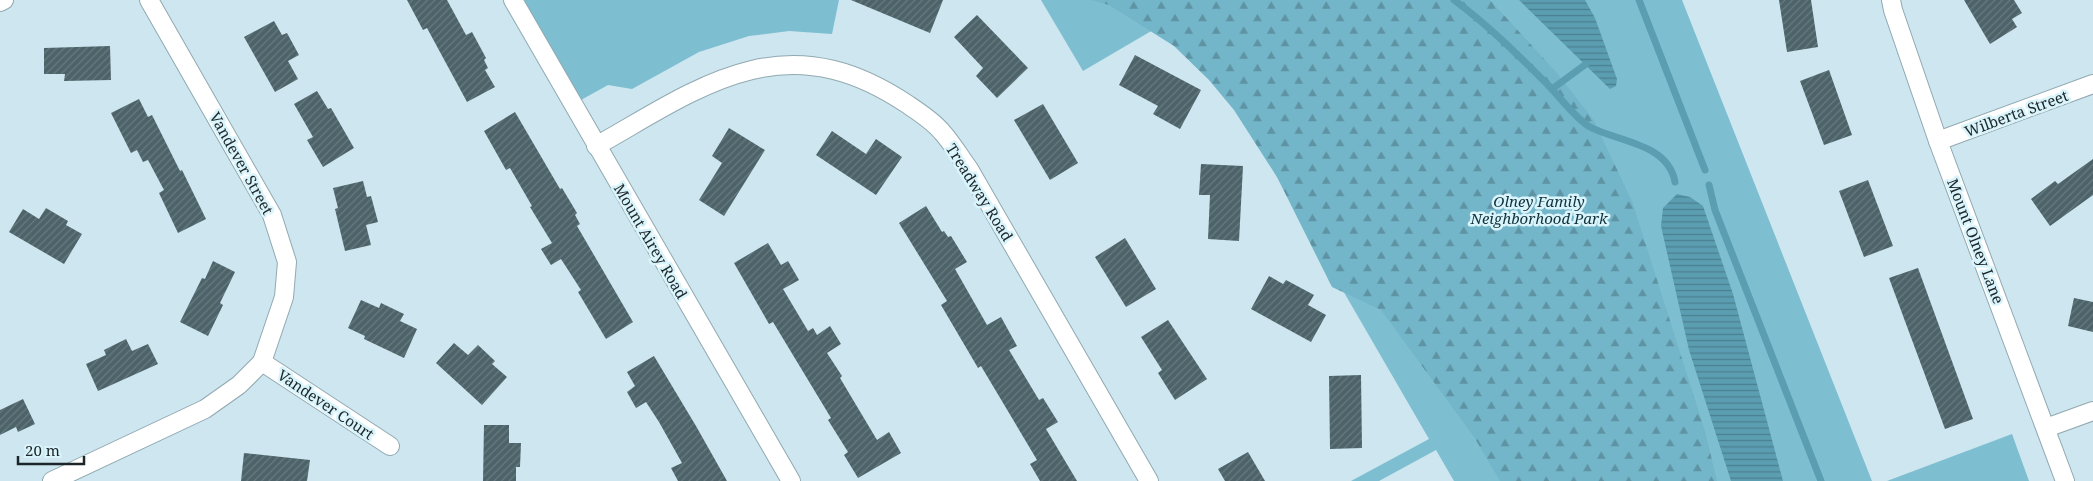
<svg xmlns="http://www.w3.org/2000/svg" width="2093" height="481" font-family="'Noto Serif',serif">
	<style>
		.green { fill: #7ebed1 }
		.forest { fill: url(#forest-firs) }
		.water { fill: url(#water-rules) }
		.lines { fill: none; stroke-linecap: round; stroke-linejoin: round }
		.stream { stroke: #5b9db1; stroke-width: 7 }
		.building { fill: url(#building-hatch) }
		.street-casing { stroke: #91a9b1; stroke-width: 20 }
		.street { stroke: #fff; stroke-width: 18 }
		.labels { text-anchor: middle; dominant-baseline: central; stroke-width: 5; stroke-linejoin: round; paint-order: stroke }
		.street-label { font-size: 15px; fill: #1c2528; stroke: #daf4fc }
		.park-label { font-size: 15px; font-style: italic; fill: #11323b; stroke: #daf4fc }
	</style>
	<defs>
		<pattern id="forest-firs" width="22" height="20" patternUnits="userSpaceOnUse" patternTransform="scale(1.25)"><rect width="22" height="20" fill="#73b5c9"/><path d="M5 1l3.5 6h-7zM16 11l3.5 6h-7z" fill="#5e93a3"/></pattern>
		<pattern id="water-rules" width="6" height="5" patternUnits="userSpaceOnUse" patternTransform="scale(1.25)"><rect width="6" height="5" fill="#5b9db1"/><path d="M0 2.5h6" fill="none" stroke="#4a8090"/></pattern>
		<pattern id="building-hatch" width="6" height="6" patternUnits="userSpaceOnUse" patternTransform="scale(1.25)"><rect width="6" height="6" fill="#4d636a"/><path d="M-1 1l2-2M0 6l6-6M5 7l2-2" fill="none" stroke="#687a7f"/></pattern>
	</defs>
	<rect width="100%" height="100%" fill="#cde6ef"/>
	<g class="green">
		<polygon points="513,0 839,0 832,34 789,31 749,36 699,52 632,89 608,85 572,105"/>
		<polygon points="1041,0 1682,0 1872,481 1454,481 1436,450 1379,481 1351,481 1429,439 1182,13 1083,71"/>
		<polygon points="2012,434 2029,481 1887,481"/>
	</g>
	<polygon class="forest" points="1091,0 1490,0 1556,72 1593,119 1632,201 1705,431 1717,481 1500,481 1474,437 1381,310 1332,287 1277,177 1234,110 1209,80 1174,46 1109,5"/>
	<g class="water">
		<polygon points="1519,0 1585,0 1595,18 1617,79 1616,86 1610,89"/>
		<polygon points="1677,194 1690,197 1703,206 1733,294 1783,481 1731,481 1689,350 1661,226 1663,208"/>
	</g>
	<g class="lines">
		<g class="stream">
			<path d="M 1454,0 C 1488,25 1517,54 1547,84 C 1558,95 1577,120 1590,127 C 1618,142 1668,143 1675,182"/>
			<polyline points="1639,0 1705,170"/>
			<polyline points="1552,89 1586,64"/>
			<polyline points="1709,185 1715,210 1821,481"/>
		</g>
	</g>
	<g class="building">
		<polygon points="407,0 447,0 466,35 472,32 486,58 484,60 488,68 485,70 495,87 467,102 427,28 423,30"/>
		<polygon points="851,0 943,0 930,33"/>
		<polygon points="1779,0 1811,0 1818,47 1787,52"/>
		<polygon points="1964,0 2014,0 2022,13 2012,19 2017,27 1990,44"/>
		<polygon points="977,15 1028,68 997,98 976,76 983,68 954,37"/>
		<polygon points="274,21 282,35 287,33 299,55 288,61 298,79 275,92 244,37"/>
		<polygon points="110,46 111,80 64,81 65,74 44,74 44,48"/>
		<polygon points="1135,55 1201,90 1180,129 1153,114 1158,106 1119,85"/>
		<polygon points="1829,70 1852,135 1824,145 1800,81"/>
		<polygon points="317,91 328,109 331,108 354,148 323,167 307,140 313,137 294,104"/>
		<polygon points="139,99 148,117 152,115 180,171 182,170 206,219 178,233 159,193 164,190 148,160 143,162 137,150 131,153 111,113"/>
		<polygon points="1043,104 1078,163 1050,180 1014,120"/>
		<polygon points="515,112 560,189 562,188 577,213 575,215 580,224 577,226 633,322 606,339 578,292 581,290 561,259 551,265 541,249 552,243 530,207 532,206 510,168 506,170 484,131"/>
		<polygon points="729,128 765,150 724,216 699,200 722,163 712,156"/>
		<polygon points="832,131 866,154 876,139 902,157 876,195 816,155"/>
		<polygon points="2093,159 2093,195 2050,226 2031,199 2055,181 2058,184"/>
		<polygon points="1201,164 1243,166 1239,241 1208,239 1210,195 1199,195"/>
		<polygon points="1868,180 1893,246 1864,257 1839,191"/>
		<polygon points="363,181 367,197 371,196 378,222 366,225 371,245 345,251 335,209 338,208 333,188"/>
		<polygon points="926,206 942,232 944,231 948,237 951,236 967,262 955,269 987,325 1001,317 1017,346 1009,350 1039,400 1043,398 1058,422 1046,429 1077,481 1040,481 1030,464 1037,460 981,366 978,368 941,305 947,301 899,223"/>
		<polygon points="46,208 68,221 66,225 82,234 64,264 9,232 23,209 39,219"/>
		<polygon points="1125,238 1156,289 1126,307 1095,257"/>
		<polygon points="768,243 781,265 788,261 799,280 783,289 808,331 813,328 817,335 830,326 841,344 827,353 842,376 840,378 877,440 889,432 901,453 858,478 844,455 848,452 828,420 831,418 773,322 769,324 734,263"/>
		<polygon points="213,261 235,272 220,303 223,305 208,336 180,322 202,278 205,279"/>
		<polygon points="1918,268 1973,419 1945,429 1889,278"/>
		<polygon points="1269,276 1283,284 1286,280 1314,295 1308,305 1326,315 1311,342 1251,309"/>
		<polygon points="2074,298 2093,302 2093,332 2068,326"/>
		<polygon points="361,300 379,308 381,303 404,314 400,321 417,329 404,358 364,339 365,336 348,328"/>
		<polygon points="1168,320 1207,379 1175,400 1158,373 1162,370 1141,337"/>
		<polygon points="126,339 132,351 148,344 158,364 98,391 86,364 106,355 104,350"/>
		<polygon points="454,343 468,355 478,345 495,361 492,364 507,377 482,405 436,363"/>
		<polygon points="654,356 696,426 727,481 678,481 671,468 682,463 659,422 646,402 636,408 627,392 635,386 627,372"/>
		<polygon points="1361,375 1362,448 1330,449 1329,376"/>
		<polygon points="23,399 35,424 18,432 16,427 0,435 0,410"/>
		<polygon points="484,425 509,425 509,443 521,443 520,467 516,467 516,481 483,481"/>
		<polygon points="1248,452 1265,481 1225,481 1218,469"/>
		<polygon points="244,453 310,460 307,481 241,481"/>
	</g>
	<g class="lines">
		<defs>
			<g id="street">
				<polyline points="513,0 791,481"/>
				<polyline points="1891,0 1893,10 1938,141 2065,481"/>
				<polyline points="0,2 4,0"/>
				<polyline points="1938,141 2093,84"/>
				<path d="M 596,146 C 645,119 697,83 752,70 C 809,56 859,72 907,104 C 919,112 933,121 942,132 C 952,143 960,157 969,169 L 1149,481"/>
				<polyline points="262,362 390,446"/>
				<polyline points="2046,428 2093,411"/>
				<polyline points="52,481 205,409 239,385 262,362 284,297 287,262 272,215 149,0"/>
			</g>
		</defs>
		<use href="#street" class="street-casing"/>
		<use href="#street" class="street"/>
	</g>
	<g class="labels">
		<g class="street-label">
			<text transform="translate(2016 113) rotate(-20)">Wilberta Street</text>
			<text transform="translate(242 163) rotate(61)">Vandever Street</text>
			<text transform="translate(980 192) rotate(58)">Treadway Road</text>
			<text transform="translate(651 241) rotate(60)">Mount Airey Road</text>
			<text transform="translate(1976 241) rotate(69)">Mount Olney Lane</text>
			<text transform="translate(326 404) rotate(34)">Vandever Court</text>
		</g>
		<g class="park-label">
			<text x="1539" y="201">Olney Family<tspan x="1539" dy="17">Neighborhood Park</tspan></text>
		</g>
	</g>
	<path d="M18 456v8h66v-8" fill="none" stroke="#1c2528" stroke-width="2.5"/>
	<text x="25" y="456" font-size="15" fill="#1c2528" stroke="#daf4fc" stroke-width="4" paint-order="stroke">20 m</text>
</svg>
